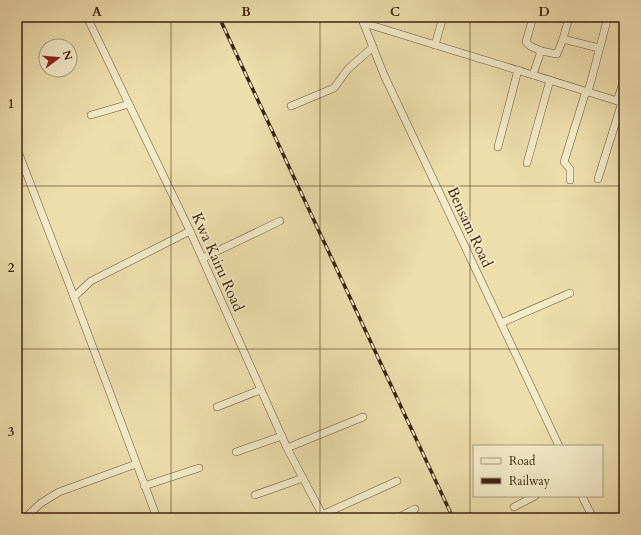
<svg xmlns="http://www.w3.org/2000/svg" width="641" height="535" font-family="Cardo,serif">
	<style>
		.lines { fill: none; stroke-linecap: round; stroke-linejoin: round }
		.minor-casing { stroke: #6a5138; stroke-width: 8 }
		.minor { stroke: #f3eac9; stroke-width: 7 }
		.rail-casing { stroke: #3e2212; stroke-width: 3.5 }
		.rail { stroke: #f3eac9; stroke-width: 2; stroke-dasharray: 6; stroke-linecap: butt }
		.grid { fill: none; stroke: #3e2212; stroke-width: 1; stroke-opacity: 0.55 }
		.labels { text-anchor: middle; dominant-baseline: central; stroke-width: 3.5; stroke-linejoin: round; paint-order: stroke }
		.street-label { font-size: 15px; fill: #3e2212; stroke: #f3eac9 }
		.neatline { fill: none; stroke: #3e2212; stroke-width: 1.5 }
		.grid-label { font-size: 13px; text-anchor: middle; font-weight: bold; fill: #3e2212 }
	</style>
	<rect width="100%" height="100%" fill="#eddeac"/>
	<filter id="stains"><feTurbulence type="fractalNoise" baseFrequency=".005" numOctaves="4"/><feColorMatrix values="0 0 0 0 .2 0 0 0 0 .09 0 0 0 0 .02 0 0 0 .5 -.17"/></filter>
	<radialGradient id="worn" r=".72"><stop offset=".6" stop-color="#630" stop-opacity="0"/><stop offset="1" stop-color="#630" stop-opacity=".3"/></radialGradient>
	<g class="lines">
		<defs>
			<g id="minor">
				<polyline points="87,17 190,231 287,448 324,518"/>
				<polyline points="361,17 384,75 559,446"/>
				<polyline points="569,17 563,39 599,48"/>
				<polyline points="364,23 624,103"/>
				<polyline points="435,45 443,17"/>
				<polyline points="541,51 557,54 563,39"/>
				<polyline points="533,75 541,51 530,46 526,42 533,17"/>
				<polyline points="588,92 608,17"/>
				<polyline points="617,101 624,80"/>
				<polyline points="291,106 334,88 348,69 373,47"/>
				<polyline points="91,115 129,104"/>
				<polyline points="498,147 518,70"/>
				<polyline points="17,149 74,297 157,518"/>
				<polyline points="527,163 550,80"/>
				<polyline points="598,179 622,102"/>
				<polyline points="570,180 570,169 564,162 586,91"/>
				<polyline points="203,258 280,221"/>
				<polyline points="74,297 91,281 190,231"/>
				<polyline points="501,323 570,293"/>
				<polyline points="217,407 260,390"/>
				<polyline points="287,448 363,417"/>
				<polyline points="236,452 282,436"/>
				<polyline points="144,486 199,468"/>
				<polyline points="255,495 303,478"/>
				<polyline points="582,496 593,518"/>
				<polyline points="514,507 535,496"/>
				<polyline points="25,518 41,503 59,492 136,464"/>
				<polyline points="315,518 397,481"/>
				<polyline points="397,518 415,509"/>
			</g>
		</defs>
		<use href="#minor" class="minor-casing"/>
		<use href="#minor" class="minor"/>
		<defs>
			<polyline id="rail" points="219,17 453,518"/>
		</defs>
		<use href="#rail" class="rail-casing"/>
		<use href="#rail" class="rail"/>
	</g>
	<path class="grid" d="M 171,17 L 171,518M 320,17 L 320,518M 470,17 L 470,518M 17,186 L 624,186M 17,349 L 624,349"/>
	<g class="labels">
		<g class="street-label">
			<text transform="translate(470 227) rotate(65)">Bensam Road</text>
			<text transform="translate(218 262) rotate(66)">Kwa Kairu Road</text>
		</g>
	</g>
	<rect width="641" height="535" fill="none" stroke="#eddeac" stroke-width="44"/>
	<rect x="473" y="445" width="130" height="52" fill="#f3eac9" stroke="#ab9a80"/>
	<rect x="481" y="458" width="20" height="6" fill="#f3eac9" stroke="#ab9a80"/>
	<text x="509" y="465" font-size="12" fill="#3e2212">Road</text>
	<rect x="481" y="478" width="20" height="6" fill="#3e2212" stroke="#ab9a80"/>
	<text x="509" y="485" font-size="12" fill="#3e2212">Railway</text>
	<g transform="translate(58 58) rotate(74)"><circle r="19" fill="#f3eac9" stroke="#ab9a80"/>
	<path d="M0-3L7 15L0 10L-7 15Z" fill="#8f2418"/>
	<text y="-6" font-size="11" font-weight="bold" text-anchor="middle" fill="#3e2212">N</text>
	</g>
	<rect x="22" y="22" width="597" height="491" class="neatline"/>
	<g class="grid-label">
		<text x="97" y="16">A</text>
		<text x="246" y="16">B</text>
		<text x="395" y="16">C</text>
		<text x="544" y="16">D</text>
		<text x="11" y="108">1</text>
		<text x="11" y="272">2</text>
		<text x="11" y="436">3</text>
	</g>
	<rect width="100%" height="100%" filter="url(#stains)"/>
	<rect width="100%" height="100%" fill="url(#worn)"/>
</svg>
